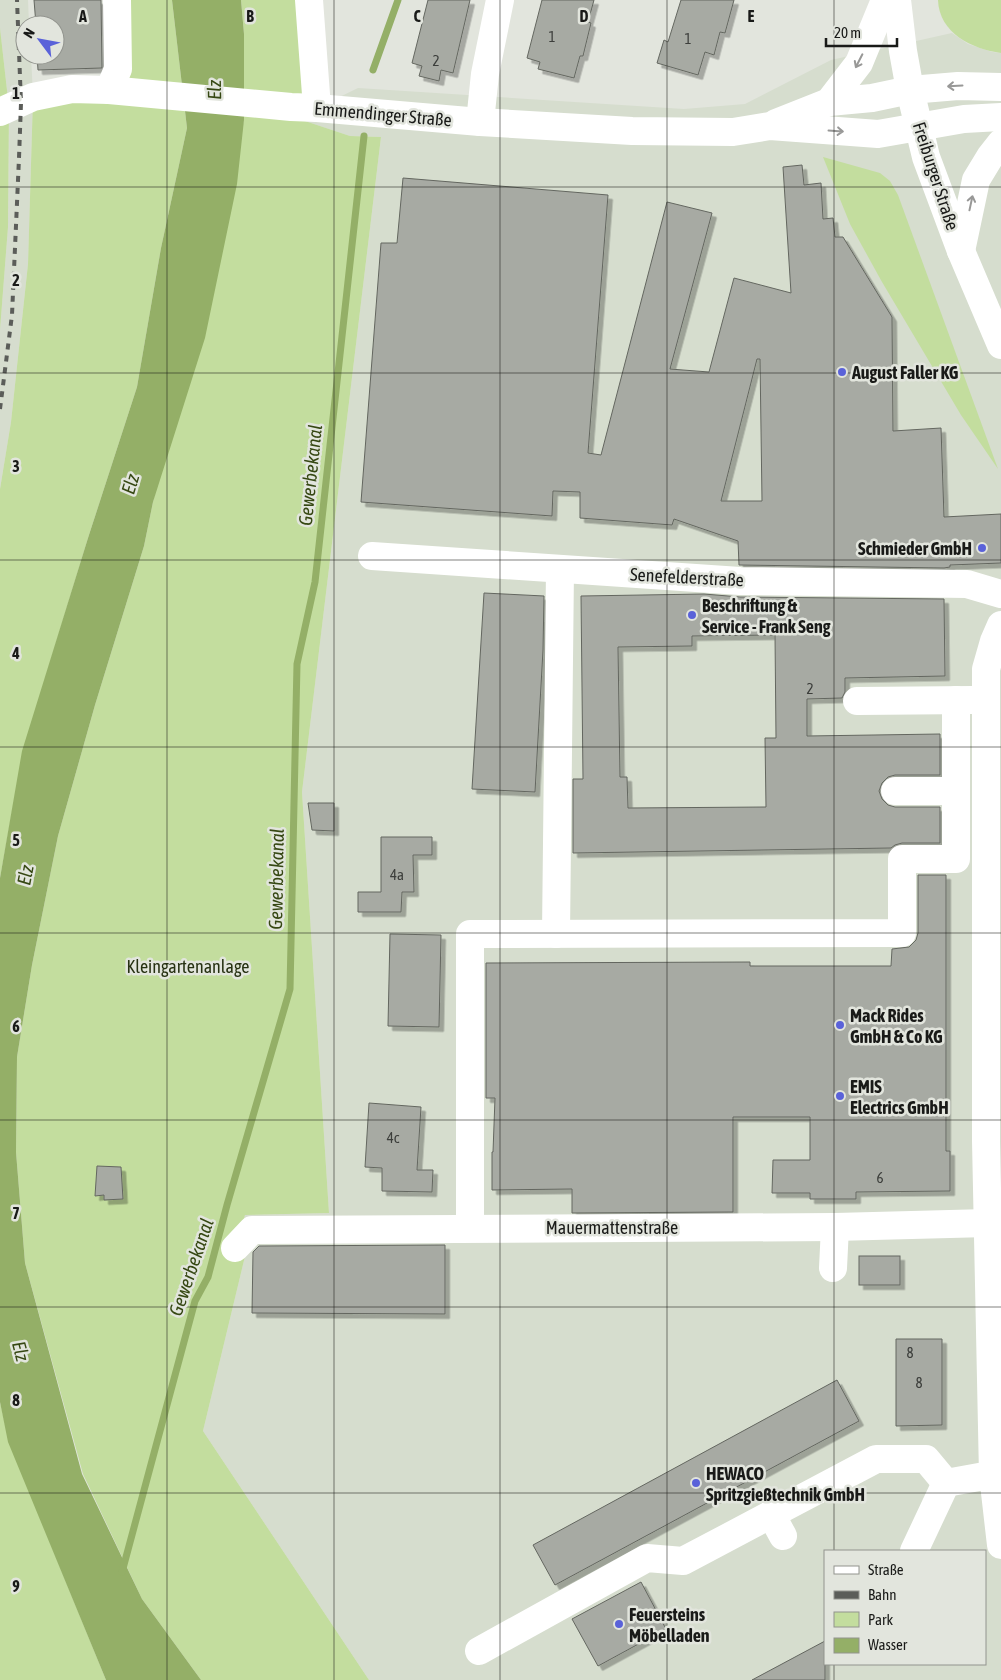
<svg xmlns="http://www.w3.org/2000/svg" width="1001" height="1680" font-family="'Asap Condensed',sans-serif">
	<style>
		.built { fill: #d6ddce; fill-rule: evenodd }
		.green { fill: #c3dd9e }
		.water { fill: #94af67 }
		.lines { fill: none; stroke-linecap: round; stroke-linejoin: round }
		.stream { stroke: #94af67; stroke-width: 7 }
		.building { fill: #a7aaa3; stroke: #646760; fill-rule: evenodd; filter: url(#shadow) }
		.minor { stroke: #fff; stroke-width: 28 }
		.rail { stroke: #5b5d59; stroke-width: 4; stroke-dasharray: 6 6; stroke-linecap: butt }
		.oneway { stroke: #989897 }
		.grid { fill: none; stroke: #191a18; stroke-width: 1; stroke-opacity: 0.55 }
		.poi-dot { fill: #5a62d9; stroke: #e2e5dd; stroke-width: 2 }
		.labels { text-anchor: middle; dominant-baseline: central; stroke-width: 5; stroke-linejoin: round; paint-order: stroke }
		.number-label { font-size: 15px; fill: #3c3e3b }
		.street-label { font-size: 18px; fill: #191a18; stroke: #e2e5dd }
		.poi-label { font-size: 18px; font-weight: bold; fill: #191a18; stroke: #e2e5dd; text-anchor: start }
		.park-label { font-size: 18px; fill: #263112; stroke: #e2e5dd }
		.water-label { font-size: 19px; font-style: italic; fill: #364813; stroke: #e2e5dd }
		.grid-label { font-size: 16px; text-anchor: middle; font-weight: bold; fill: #191a18; stroke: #e2e5dd; stroke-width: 5; stroke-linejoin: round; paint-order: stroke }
	</style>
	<defs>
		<filter id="shadow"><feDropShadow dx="4.5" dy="4.5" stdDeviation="0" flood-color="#0004"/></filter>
	</defs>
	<rect width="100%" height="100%" fill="#e2e5dd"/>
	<g class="built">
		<polygon points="0,0 28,0 29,25 25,25 25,55 31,55 33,97 28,264 11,422 0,489 0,330 8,227 9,108 0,28"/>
		<path d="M 952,33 L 968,44 L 992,52 L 1001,53 L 1001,1680 L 369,1680 L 203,1431 L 247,1248 L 239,1237 L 245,1215 L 329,1213 L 302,792 L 381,137 L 350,136 L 305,121 L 317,108 L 358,88 L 684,109 L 745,104 L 831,60 ZM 825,1551 L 985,1551 L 985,1664 L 825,1664 Z"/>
	</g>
	<g class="green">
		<polygon points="129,0 172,0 187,128 161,248 137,387 88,538 23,751 0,878 0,489 11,422 28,264 33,97 109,90"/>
		<polygon points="241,0 309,0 305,121 350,136 381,137 302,792 329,1213 245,1215 239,1237 247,1248 203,1431 369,1680 201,1680 142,1599 83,1474 25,1263 16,1152 17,1057 32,965 58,836 95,705 144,546 153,502 244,120 244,34"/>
		<path d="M 938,0 L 1001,0 L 1001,53 C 972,49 939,33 938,0 Z"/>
		<polygon points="0,28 9,108 8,227 0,330"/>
		<polygon points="823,157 880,173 890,181 898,195 998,469 961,415 882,282 850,224"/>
		<polygon points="0,1402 9,1442 106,1680 0,1680"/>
	</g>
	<polygon class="water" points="172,0 241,0 244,34 244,120 237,184 205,338 153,502 144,546 95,705 58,836 32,965 17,1057 16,1152 25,1263 82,1474 142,1599 201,1680 106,1680 8,1442 0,1402 0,878 22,751 88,538 137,387 161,248 187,128"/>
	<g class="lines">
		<g class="stream">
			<polyline points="373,70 398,0"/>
			<polyline points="122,1572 195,1301 208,1277 227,1205 290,989 297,664 315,582 364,136"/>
		</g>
	</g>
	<g class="building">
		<polygon points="34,0 101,0 102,68 38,70 37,55 55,55 55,25 36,25"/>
		<polygon points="428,0 470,0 453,73 441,70 439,81 419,76 422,66 412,63"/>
		<polygon points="542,0 594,0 588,22 591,23 583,56 580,56 574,78 538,69 540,62 527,58"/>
		<polygon points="681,0 734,0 725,33 720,32 714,55 705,52 698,75 657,63 664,40 668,42"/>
		<path d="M 802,165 L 804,185 L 821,183 L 823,219 L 833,218 L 835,237 L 843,237 L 892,317 L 893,431 L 941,428 L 944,517 L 1001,514 L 1001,563 L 950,565 L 950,567 L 944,568 L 739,565 L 738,541 L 674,519 L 672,525 L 580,518 L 580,492 L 553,491 L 552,516 L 361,502 L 381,243 L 397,243 L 403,178 L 608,195 L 588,453 L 601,455 L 667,202 L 712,213 L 670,369 L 709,372 L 734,278 L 791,293 L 783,167 ZM 757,359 L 760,359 L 762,501 L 721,501 Z"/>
		<polygon points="484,593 544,596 543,650 535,792 472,789"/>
		<path d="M 704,594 L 740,597 L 944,599 L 945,676 L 845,678 L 845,692 L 842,698 L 807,699 L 807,736 L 940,734 L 940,775 L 895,775 L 888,777 L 882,783 L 879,791 L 882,799 L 888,805 L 895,807 L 940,807 L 940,843 L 902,843 L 895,845 L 891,848 L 573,853 L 573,779 L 583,779 L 581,596 ZM 775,635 L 776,738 L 765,738 L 766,807 L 628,808 L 627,777 L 620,777 L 618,647 L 692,646 L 692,636 Z"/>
		<polygon points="308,803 334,803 334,831 312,830"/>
		<polygon points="381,837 432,837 432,855 413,855 414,892 402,892 401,912 358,912 358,892 381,892"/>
		<polygon points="918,875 946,875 946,1151 950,1151 950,1191 856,1192 856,1199 810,1199 810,1193 772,1193 773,1160 810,1160 810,1117 733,1117 733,1212 572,1213 572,1189 492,1190 492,1152 493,1152 495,1098 486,1098 486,963 750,962 750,966 891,966 892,949 909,947 916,940 918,933"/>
		<polygon points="390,934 441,935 439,1027 388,1026"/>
		<polygon points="369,1103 421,1107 417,1170 433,1170 432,1192 382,1191 382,1168 365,1167"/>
		<polygon points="97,1166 121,1167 123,1199 104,1200 104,1195 95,1196"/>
		<polygon points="445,1245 445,1314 252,1313 253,1252 259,1246"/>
		<rect x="859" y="1256" width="41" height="29"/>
		<polygon points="896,1339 942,1339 942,1425 896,1426"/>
		<polygon points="837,1380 859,1421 555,1585 533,1545"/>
		<polygon points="641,1582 666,1629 598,1666 572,1619"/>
		<polygon points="825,1641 825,1680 752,1680"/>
	</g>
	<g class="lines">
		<g class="minor">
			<polyline points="309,0 317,108"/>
			<polyline points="897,0 903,51 910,90 926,157 961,251 1001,345"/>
			<polyline points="109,90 118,69 117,0"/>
			<polyline points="829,102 872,98 910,90 958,86 1001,87"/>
			<polyline points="0,112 33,97 72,89 109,90 291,107 317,108 480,122 632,131 733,132 770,126 878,134 964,119 1001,117"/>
			<polyline points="480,122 485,74 500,0"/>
			<polyline points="776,123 829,102 859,63 885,0"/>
			<polyline points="961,251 976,180 990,157 1001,143"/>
			<polyline points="372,556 740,581 967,584 1001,594"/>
			<polyline points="1001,625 994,641 986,669 986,1141 993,1475 1001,1545"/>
			<polyline points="857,701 973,700"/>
			<polyline points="895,791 956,791"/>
			<polyline points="556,934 560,569"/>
			<polyline points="470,1228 470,934 902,933 902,859 956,859 956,700"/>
			<polyline points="235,1248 252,1230 835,1227 988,1223"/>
			<polyline points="833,1268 835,1227"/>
			<polyline points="771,1514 783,1536"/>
			<polyline points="914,1551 946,1483 1001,1473"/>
			<polyline points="479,1651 647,1558 683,1561 876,1459 926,1459 946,1483"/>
		</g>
		<polyline class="rail" points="0,409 12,315 19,158 21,103 17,0"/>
	</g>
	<defs><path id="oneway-shaft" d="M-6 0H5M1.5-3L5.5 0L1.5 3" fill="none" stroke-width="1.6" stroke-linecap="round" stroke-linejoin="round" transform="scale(1.25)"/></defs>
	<g class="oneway">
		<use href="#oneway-shaft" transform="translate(859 61) rotate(117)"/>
		<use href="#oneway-shaft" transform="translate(955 86) rotate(177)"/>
		<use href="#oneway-shaft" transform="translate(836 131) rotate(4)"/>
		<use href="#oneway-shaft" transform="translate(971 203) rotate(-78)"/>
	</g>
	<path class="grid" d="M 167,0 L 167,1680M 334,0 L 334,1680M 500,0 L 500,1680M 667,0 L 667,1680M 834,0 L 834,1551M 0,187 L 1001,187M 0,373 L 1001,373M 0,560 L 1001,560M 0,747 L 1001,747M 0,933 L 1001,933M 0,1120 L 1001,1120M 0,1307 L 1001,1307M 0,1493 L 1001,1493M 834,1664 L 834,1680"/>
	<g class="poi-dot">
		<circle cx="842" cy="372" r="5"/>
		<circle cx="982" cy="548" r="5"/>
		<circle cx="692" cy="615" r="5"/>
		<circle cx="840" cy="1025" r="5"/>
		<circle cx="840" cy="1096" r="5"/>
		<circle cx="696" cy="1483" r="5"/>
		<circle cx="619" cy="1624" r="5"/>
	</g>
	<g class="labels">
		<g class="number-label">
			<text x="552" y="36">1</text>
			<text x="688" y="38">1</text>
			<text x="436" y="60">2</text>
			<text x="810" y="688">2</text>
			<text x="397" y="874">4a</text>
			<text x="393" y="1137">4c</text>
			<text x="880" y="1177">6</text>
			<text x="910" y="1352">8</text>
			<text x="919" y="1382">8</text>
		</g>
		<g class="street-label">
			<text transform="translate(383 114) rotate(5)">Emmendinger Straße</text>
			<text transform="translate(936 176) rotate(72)">Freiburger Straße</text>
			<text transform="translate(687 577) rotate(3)">Senefelderstraße</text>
			<text x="612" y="1227">Mauermattenstraße</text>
		</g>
		<g class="poi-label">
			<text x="852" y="372">August Faller KG</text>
			<text x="972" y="548" text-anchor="end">Schmieder GmbH</text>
			<text x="702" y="605">Beschriftung &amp;<tspan x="702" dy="21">Service - Frank Seng</tspan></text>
			<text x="850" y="1015">Mack Rides<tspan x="850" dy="21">GmbH &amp; Co KG</tspan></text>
			<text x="850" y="1086">EMIS<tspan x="850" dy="21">Electrics GmbH</tspan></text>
			<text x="706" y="1473">HEWACO<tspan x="706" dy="21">Spritzgießtechnik GmbH</tspan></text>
			<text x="629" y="1614">Feuersteins<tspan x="629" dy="21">Möbelladen</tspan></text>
		</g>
		<g class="park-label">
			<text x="188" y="966">Kleingartenanlage</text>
		</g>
		<g class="water-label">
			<text transform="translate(214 90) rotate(-91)">Elz</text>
			<text transform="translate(310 475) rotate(-84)">Gewerbekanal</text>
			<text transform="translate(130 484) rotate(-73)">Elz</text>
			<text transform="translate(25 875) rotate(-79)">Elz</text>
			<text transform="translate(276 879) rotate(-89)">Gewerbekanal</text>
			<text transform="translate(191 1267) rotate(-71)">Gewerbekanal</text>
			<text transform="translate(21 1351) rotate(75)">Elz</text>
		</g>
	</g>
	<g class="grid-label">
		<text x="83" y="22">A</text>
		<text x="250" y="22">B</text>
		<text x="417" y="22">C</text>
		<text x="584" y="22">D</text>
		<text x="751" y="22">E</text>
		<text x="16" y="99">1</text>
		<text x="16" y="286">2</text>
		<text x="16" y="472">3</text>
		<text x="16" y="659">4</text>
		<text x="16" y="846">5</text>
		<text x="16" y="1032">6</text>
		<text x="16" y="1219">7</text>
		<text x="16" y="1406">8</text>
		<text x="16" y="1592">9</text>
	</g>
	<rect x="824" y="1550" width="162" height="115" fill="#e2e5dd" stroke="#92948e"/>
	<rect x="834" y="1566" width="25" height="8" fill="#ffffff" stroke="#92948e"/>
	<text x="868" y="1575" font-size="15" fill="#191a18">Straße</text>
	<rect x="834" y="1591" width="25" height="8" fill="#5b5d59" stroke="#92948e"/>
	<text x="868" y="1600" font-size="15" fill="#191a18">Bahn</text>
	<rect x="834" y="1612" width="25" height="15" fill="#c3dd9e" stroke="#92948e"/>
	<text x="868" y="1625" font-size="15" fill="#191a18">Park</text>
	<rect x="834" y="1638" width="25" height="15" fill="#94af67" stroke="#92948e"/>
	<text x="868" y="1650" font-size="15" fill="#191a18">Wasser</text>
	<g transform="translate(40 40) rotate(302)"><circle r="24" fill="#e2e5dd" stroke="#92948e"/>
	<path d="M0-4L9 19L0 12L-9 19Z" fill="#5a62d9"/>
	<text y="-8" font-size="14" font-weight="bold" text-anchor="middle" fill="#191a18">N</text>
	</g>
	<path d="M826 38v8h71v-8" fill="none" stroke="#191a18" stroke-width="2.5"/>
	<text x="834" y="38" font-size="15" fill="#191a18" stroke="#e2e5dd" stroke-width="4" paint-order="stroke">20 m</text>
</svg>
